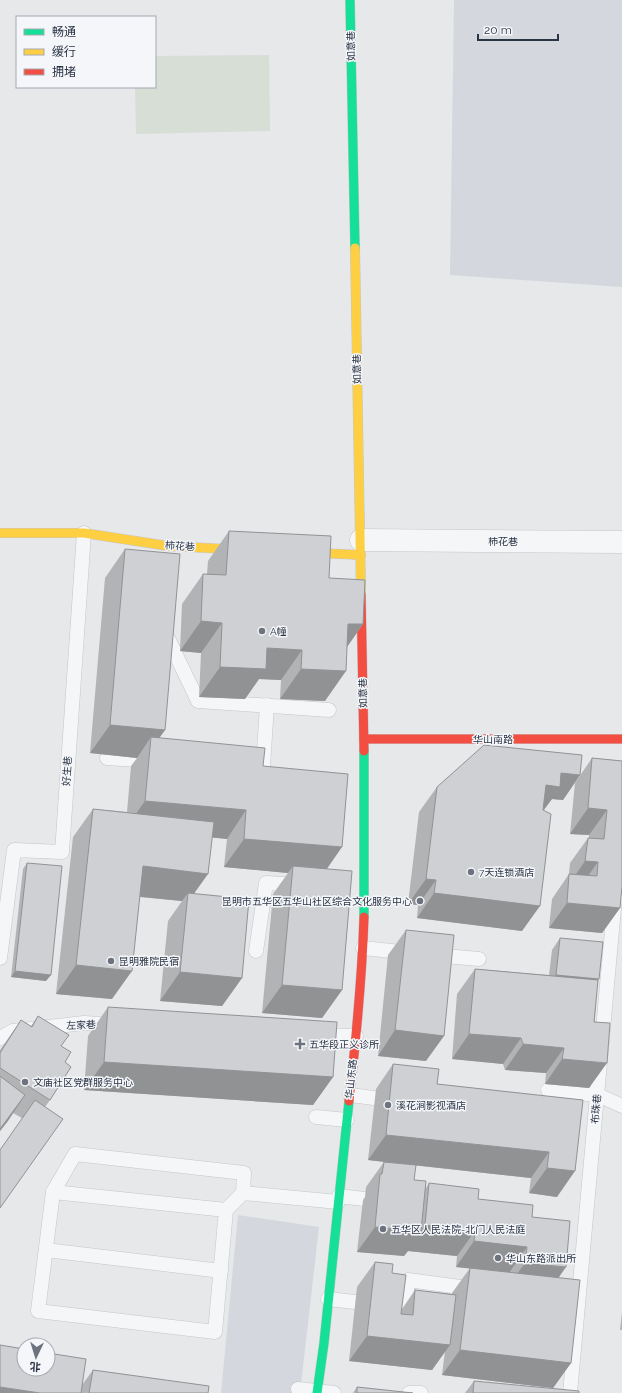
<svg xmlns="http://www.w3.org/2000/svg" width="622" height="1393" font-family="Raleway,'Noto Sans SC',sans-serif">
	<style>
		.built { fill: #d4d7dd }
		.green { fill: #d6ded6 }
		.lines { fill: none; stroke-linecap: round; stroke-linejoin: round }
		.lane-casing { stroke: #c4c6c8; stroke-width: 15 }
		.street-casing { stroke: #c4c6c8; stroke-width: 23 }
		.fast-casing { stroke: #c4c6c8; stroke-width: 10 }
		.slow-casing { stroke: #c4c6c8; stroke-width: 10 }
		.jam-casing { stroke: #c4c6c8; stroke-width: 10 }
		.lane { stroke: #f5f6f7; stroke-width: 14 }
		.street { stroke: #f5f6f7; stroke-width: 22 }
		.fast { stroke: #16e098; stroke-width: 9 }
		.slow { stroke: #ffcf43; stroke-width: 9 }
		.jam { stroke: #f24e42; stroke-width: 9 }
		.wall { fill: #b1b3b5 }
		.shaded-wall { fill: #909294 }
		.building { fill: #ced0d3; stroke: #909294 }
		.poi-dot { fill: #6c737f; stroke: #f4f6f9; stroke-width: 1.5 }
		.labels { text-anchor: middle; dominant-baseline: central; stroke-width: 3; stroke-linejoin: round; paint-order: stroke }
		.street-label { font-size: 10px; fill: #2b3445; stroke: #f4f6f9 }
		.poi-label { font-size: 10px; fill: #2b3445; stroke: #f4f6f9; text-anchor: start }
	</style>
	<rect width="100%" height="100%" fill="#e6e8ea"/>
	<g class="built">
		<polygon points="454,0 622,0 622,287 450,275"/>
		<polygon points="238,1215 319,1227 300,1393 221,1393"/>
	</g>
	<polygon class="green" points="269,55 270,131 136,134 135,87 155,87 155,56"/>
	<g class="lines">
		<defs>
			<g id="lane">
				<polyline points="164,630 198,701 329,710"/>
				<polyline points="107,758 153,761"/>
				<polyline points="263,766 267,705"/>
				<polyline points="363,948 410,953"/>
				<polyline points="256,951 266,883 298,885"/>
				<polyline points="433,955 479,959"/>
				<polyline points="0,958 14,850 62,852 84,533"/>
				<polyline points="318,1035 356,1036"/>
				<polyline points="0,1038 13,1031 84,1023 115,1025"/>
				<polyline points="548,1090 598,1095 622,1106"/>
				<polyline points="350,1095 374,1098"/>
				<polyline points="316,1117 347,1120"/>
				<polyline points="53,1192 75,1154 244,1173 243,1193"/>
				<polyline points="339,1196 364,1199"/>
				<polyline points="226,1210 215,1332 38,1311 53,1192 226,1210 243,1193 338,1202"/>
				<polyline points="46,1250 221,1271"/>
				<polyline points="328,1299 355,1302"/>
				<polyline points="389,1305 405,1307 408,1280 475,1289"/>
				<polyline points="298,1389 334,1393"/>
				<polyline points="409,1393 421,1393"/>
				<polyline points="570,1393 615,897"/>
			</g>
			<polyline id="street" points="361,540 622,542"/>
			<g id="fast">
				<polyline points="350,0 355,248"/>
				<polyline points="364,917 364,751"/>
				<polyline points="317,1393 324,1343 349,1101"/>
			</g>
			<g id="slow">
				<polyline points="355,248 361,594"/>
				<polyline points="0,533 84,533 168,546 246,550"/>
				<polyline points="300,552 361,555"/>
			</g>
			<g id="jam">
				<polyline points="361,594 364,751"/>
				<polyline points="364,739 622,739"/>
				<path d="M 349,1101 C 356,1040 362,979 364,917"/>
			</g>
		</defs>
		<use href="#lane" class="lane-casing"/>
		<use href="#street" class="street-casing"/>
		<use href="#fast" class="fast-casing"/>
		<use href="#slow" class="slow-casing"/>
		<use href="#jam" class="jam-casing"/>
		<use href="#lane" class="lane"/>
		<use href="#street" class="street"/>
		<use href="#fast" class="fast"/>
		<use href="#slow" class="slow"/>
		<use href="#jam" class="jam"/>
	</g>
	<g class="wall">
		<polygon points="229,531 329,578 363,624 347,647 325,701 280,699 281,680 259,679 245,699 199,697 201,653 180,651 182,604 203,574 207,574 208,561"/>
		<polygon points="125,549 165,730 159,738 263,766 327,869 342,990 322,1018 262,1013 273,894 288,873 224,867 227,839 212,837 194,894 242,978 222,1006 160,1001 168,921 182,901 139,897 112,999 56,994 73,837 93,809 127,812 131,766 137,758 90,753 105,578"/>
		<polygon points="592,758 622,761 620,908 602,933 549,928 552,899 569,874 570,863 588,838 589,838 589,835 570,834 575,783"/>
		<polygon points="580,775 563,800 552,799 544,810 522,931 417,918 418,905 408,904 419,812 437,787"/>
		<polygon points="27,863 46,981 11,977 23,869"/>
		<polygon points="406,930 426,1061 378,1056 388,955"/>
		<polygon points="560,938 598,980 589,1088 545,1084 546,1073 505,1070 503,1064 452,1059 457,994 475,969 549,975 552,950"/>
		<polygon points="108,1007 333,1077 313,1105 84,1090 88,1036"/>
		<polygon points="38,1016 61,1046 65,1062 50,1100 45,1107 22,1118 13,1113 0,1131 0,1050 21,1020 31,1026"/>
		<polygon points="393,1064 437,1084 583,1100 557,1197 529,1193 531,1178 402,1164 414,1180 426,1188 429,1183 532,1217 558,1278 571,1363 553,1388 442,1375 445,1351 432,1370 349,1361 357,1287 375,1262 392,1273 402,1309 415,1290 452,1294 452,1293 470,1268 456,1267 457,1256 408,1251 404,1256 357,1252 363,1200 365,1197 366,1187 384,1162 368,1160 376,1089"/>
		<polygon points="622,1312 622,1330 620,1330"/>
		<polygon points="93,1370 208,1393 0,1393 82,1385"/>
		<polygon points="474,1381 579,1393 465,1393"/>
		<polygon points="357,1387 413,1393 353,1393"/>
	</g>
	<g class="shaded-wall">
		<polygon points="201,621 222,623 201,653 180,651"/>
		<polygon points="348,624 363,624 342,654"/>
		<polygon points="267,648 302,650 281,680 259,679 245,699 199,697 220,667"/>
		<polygon points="301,669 346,671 325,701 280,699"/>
		<polygon points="110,725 165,730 150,751 151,737 137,758 90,753"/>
		<polygon points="561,773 580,775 563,800 552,799 542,812 546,785"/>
		<polygon points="145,801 246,810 227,839 125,829"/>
		<polygon points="588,808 607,810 589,835 570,834"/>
		<polygon points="244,839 342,847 322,876 293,866 288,873 224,867"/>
		<polygon points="585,861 598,862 580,887 568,886"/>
		<polygon points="143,866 208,874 188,902 188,893 182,901 123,895"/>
		<polygon points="426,879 436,880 418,905 408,904"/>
		<polygon points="434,893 540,906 522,931 417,918"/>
		<polygon points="567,903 620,908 602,933 549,928"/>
		<polygon points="76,965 132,971 112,999 56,994"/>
		<polygon points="15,971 51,975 46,981 11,977"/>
		<polygon points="180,972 242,978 222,1006 160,1001"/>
		<polygon points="556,975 599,979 591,990 548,987"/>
		<polygon points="282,985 342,990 322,1018 262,1013"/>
		<polygon points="395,1030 444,1036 426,1061 378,1056"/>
		<polygon points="469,1034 521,1038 503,1064 452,1059"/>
		<polygon points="523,1044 564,1048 546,1073 505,1070"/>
		<polygon points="562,1059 607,1063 589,1088 545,1084"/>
		<polygon points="104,1062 333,1077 313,1105 84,1090"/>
		<polygon points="25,1095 8,1121 0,1131 0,1129"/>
		<polygon points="386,1135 549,1152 531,1178 368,1160"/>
		<polygon points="547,1168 575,1171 557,1197 529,1193"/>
		<polygon points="425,1225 475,1231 457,1256 408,1251 404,1256 357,1252 375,1227 421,1231"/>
		<polygon points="474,1241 527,1247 509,1273 456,1267"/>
		<polygon points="525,1263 566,1267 548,1293 507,1288"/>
		<polygon points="367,1336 450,1345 432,1370 349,1361"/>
		<polygon points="460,1350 571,1363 553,1388 442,1375"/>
		<polygon points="0,1387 40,1393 0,1393"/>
	</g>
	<g class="building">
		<polygon points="229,531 331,536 329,578 365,580 363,624 348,624 346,671 301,669 302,650 267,648 266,669 220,667 222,623 201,621 203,574 226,575"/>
		<polygon points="125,549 180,554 165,730 110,725"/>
		<polygon points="151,737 265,748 263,766 348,774 342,847 244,839 246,810 145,801"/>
		<polygon points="484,745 582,755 580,775 561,773 560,787 546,785 543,810 551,814 540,906 434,893 436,880 426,879 437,787"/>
		<polygon points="592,758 622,761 622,886 620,908 567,903 569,874 597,876 598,862 585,861 588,838 604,839 607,810 588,808"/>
		<polygon points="93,809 214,822 208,874 143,866 132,971 76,965"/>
		<polygon points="27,863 62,866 51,975 15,971"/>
		<polygon points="293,866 352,871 342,990 282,985"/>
		<polygon points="188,893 249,899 242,978 180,972"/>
		<polygon points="406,930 454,935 444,1036 395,1030"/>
		<polygon points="560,938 603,942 599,979 556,975"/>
		<polygon points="475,969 598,980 594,1022 610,1023 607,1063 562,1059 564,1048 523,1044 521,1038 469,1034"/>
		<polygon points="108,1007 337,1022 333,1077 104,1062"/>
		<polygon points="38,1016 69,1035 61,1046 71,1052 65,1062 71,1067 50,1100 0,1068 0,1053 21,1020 32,1027"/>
		<polygon points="393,1064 439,1069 437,1084 583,1100 575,1171 547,1168 549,1152 386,1135"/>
		<polygon points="0,1076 25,1095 0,1129"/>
		<polygon points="35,1100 63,1119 0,1208 0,1150"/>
		<polygon points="384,1162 416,1165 414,1180 426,1181 421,1231 375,1227 380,1174 382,1174"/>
		<polygon points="429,1183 479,1189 478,1199 533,1205 532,1217 570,1221 566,1267 525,1263 527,1247 474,1241 475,1231 425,1225"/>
		<polygon points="375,1262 393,1264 392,1273 406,1275 401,1314 413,1315 415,1290 456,1295 450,1345 367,1336"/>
		<polygon points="470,1268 580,1280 571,1363 460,1350"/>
		<polygon points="0,1345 24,1349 24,1369 48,1369 48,1353 86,1359 81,1393 40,1393 0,1387"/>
		<polygon points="93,1370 209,1386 208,1393 89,1393"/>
		<polygon points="474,1381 579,1391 579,1393 473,1393"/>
		<polygon points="357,1387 413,1393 357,1393"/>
	</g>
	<g class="poi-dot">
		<circle cx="262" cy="631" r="4"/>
		<circle cx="471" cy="872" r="4"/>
		<circle cx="420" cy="901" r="4"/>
		<circle cx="111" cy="961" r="4"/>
		<path d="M298 1038h4v4h4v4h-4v4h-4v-4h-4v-4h4z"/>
		<circle cx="25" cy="1082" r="4"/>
		<circle cx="388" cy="1105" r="4"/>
		<circle cx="383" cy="1229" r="4"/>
		<circle cx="498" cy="1258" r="4"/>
	</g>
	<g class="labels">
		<g class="street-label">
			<text transform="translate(351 46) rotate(-91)">如意巷</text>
			<text transform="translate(357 369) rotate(-91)">如意巷</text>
			<text x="503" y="541">柿花巷</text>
			<text transform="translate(180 546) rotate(4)">柿花巷</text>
			<text transform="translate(363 693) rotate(-91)">如意巷</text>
			<text x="493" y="739">华山南路</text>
			<text transform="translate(67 771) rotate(-86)">好生巷</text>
			<text transform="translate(81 1025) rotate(-2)">左家巷</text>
			<text transform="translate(351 1079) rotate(-84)">华山东路</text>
			<text transform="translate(596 1109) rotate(-85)">布珠巷</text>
		</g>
		<g class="poi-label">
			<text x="270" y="631">A幢</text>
			<text x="479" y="872">7天连锁酒店</text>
			<text x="412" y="901" text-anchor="end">昆明市五华区五华山社区综合文化服务中心</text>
			<text x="119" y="961">昆明雅院民宿</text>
			<text x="309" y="1044">五华段正义诊所</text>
			<text x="33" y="1082">文庙社区党群服务中心</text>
			<text x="396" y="1105">溪花涧影视酒店</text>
			<text x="391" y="1229">五华区人民法院-北门人民法庭</text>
			<text x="506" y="1258">华山东路派出所</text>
		</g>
	</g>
	<rect x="16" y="16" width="140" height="72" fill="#f4f6f9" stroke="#a4a8b1"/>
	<rect x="24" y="29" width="20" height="6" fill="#16e098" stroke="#a4a8b1"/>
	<text x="52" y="36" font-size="12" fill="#2b3445">畅通</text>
	<rect x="24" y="49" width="20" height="6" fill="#ffcf43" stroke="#a4a8b1"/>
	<text x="52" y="56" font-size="12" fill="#2b3445">缓行</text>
	<rect x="24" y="69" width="20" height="6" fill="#f24e42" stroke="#a4a8b1"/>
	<text x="52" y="76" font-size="12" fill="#2b3445">拥堵</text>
	<g transform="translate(36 1357) rotate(184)"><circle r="19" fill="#f4f6f9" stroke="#a4a8b1"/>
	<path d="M0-3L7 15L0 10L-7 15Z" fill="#6c737f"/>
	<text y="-6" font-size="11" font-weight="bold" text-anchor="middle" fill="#2b3445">北</text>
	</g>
	<path d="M478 34v6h80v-6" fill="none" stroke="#2b3445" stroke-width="2"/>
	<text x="484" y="34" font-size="12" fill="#2b3445" stroke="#f4f6f9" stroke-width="3" paint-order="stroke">20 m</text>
</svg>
